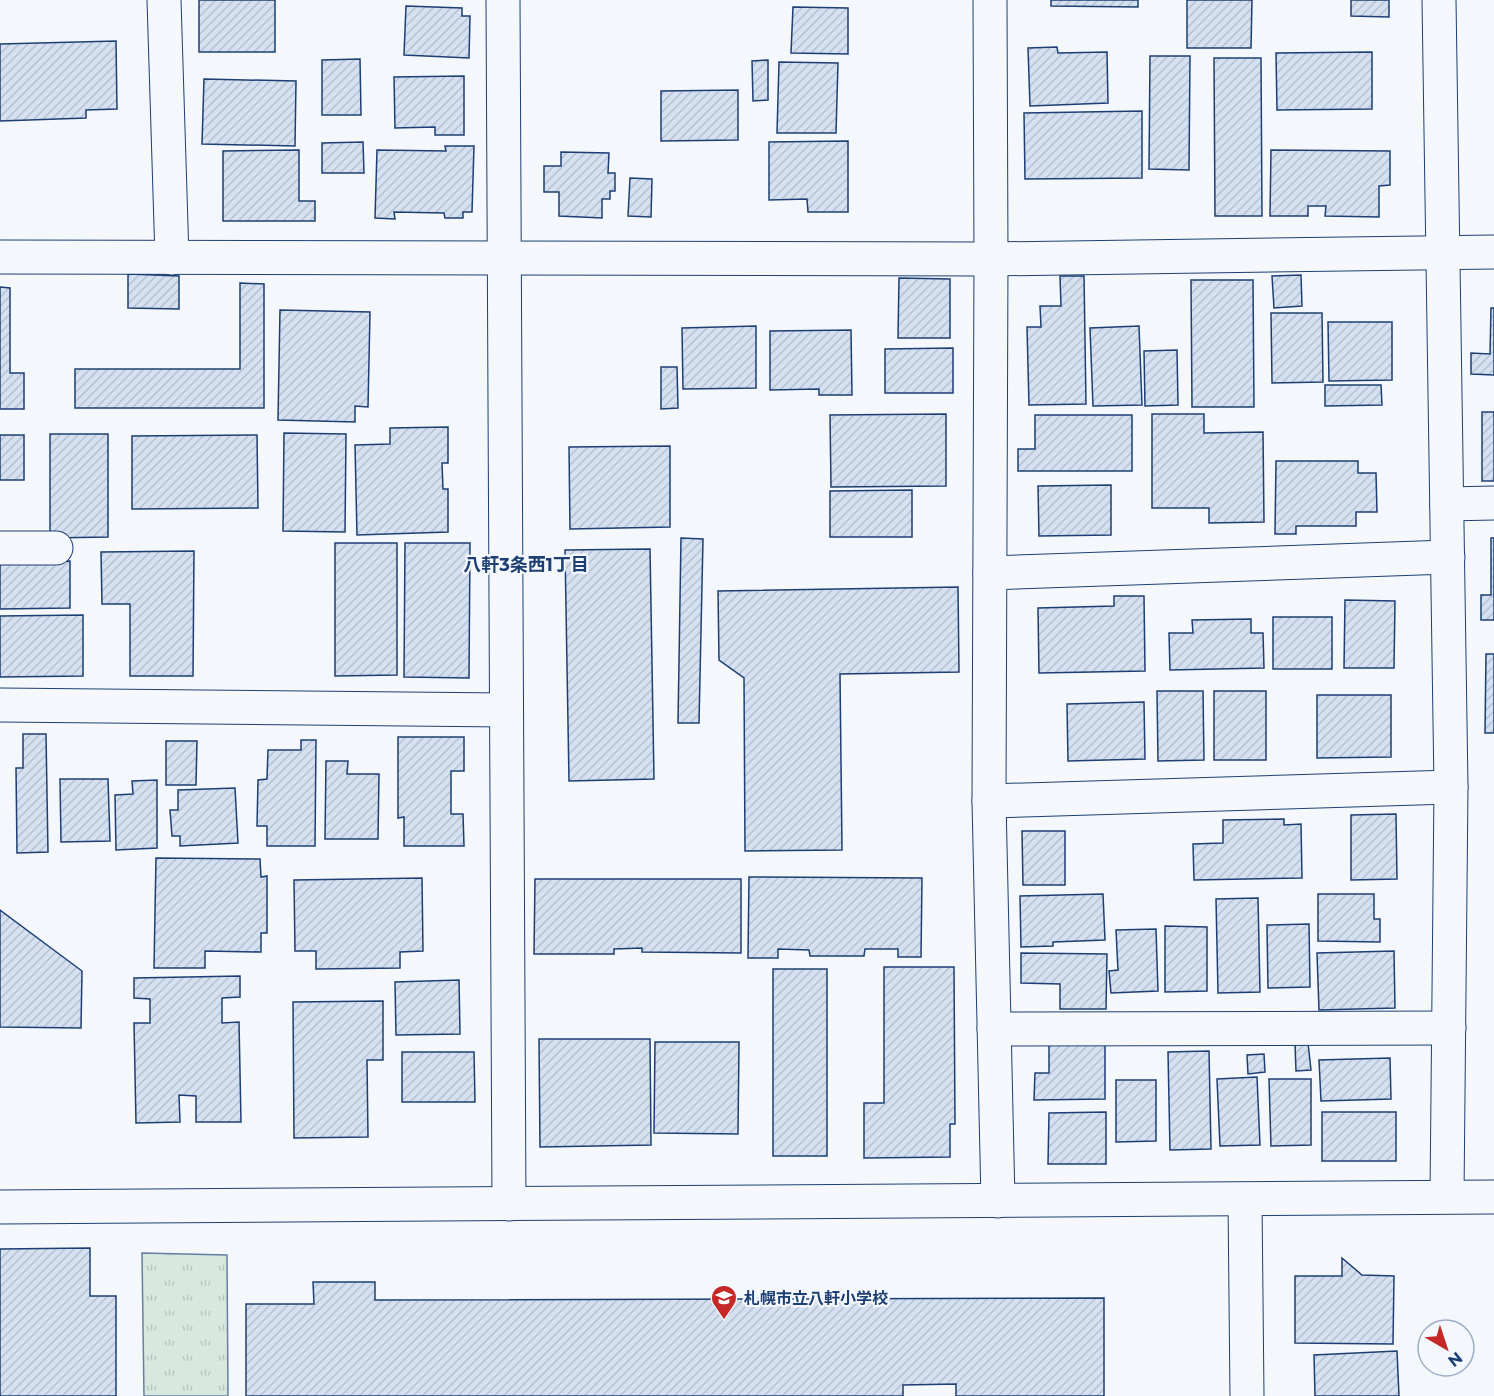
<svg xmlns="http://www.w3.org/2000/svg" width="1494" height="1396" font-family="Montserrat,'Noto Sans JP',sans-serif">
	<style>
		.park { fill: url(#park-tufts); stroke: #687fa3; stroke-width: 1.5 }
		.building { fill: url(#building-hatch); stroke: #1d3f73; stroke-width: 1.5 }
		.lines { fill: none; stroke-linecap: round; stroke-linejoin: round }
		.minor-casing { stroke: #1d3f73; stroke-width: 35 }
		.minor { stroke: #f4f7fb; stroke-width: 33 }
		.labels { text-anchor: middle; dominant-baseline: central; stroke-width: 4.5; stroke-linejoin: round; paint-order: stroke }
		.poi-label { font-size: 16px; font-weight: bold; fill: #1d3f73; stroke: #f4f7fb; text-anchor: start }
		.neighbourhood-label { font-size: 18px; font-weight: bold; fill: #1d3f73; stroke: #f4f7fb }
	</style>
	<defs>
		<pattern id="park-tufts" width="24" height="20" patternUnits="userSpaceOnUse" patternTransform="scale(1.5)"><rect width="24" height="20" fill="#d7e8df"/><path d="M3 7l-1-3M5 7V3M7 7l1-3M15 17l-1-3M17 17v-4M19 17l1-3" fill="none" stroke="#b8c8c3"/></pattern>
		<pattern id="building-hatch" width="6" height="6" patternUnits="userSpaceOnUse" patternTransform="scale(1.5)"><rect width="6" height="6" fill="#d5e0f0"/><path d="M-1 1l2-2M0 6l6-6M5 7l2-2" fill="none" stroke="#b6c1d1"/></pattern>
	</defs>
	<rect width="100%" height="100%" fill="#f4f7fb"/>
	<polygon class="park" points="142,1253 227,1255 228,1396 144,1396"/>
	<g class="building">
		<rect x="199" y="0" width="76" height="52"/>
		<polygon points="1051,0 1138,0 1138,7 1051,6"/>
		<polygon points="1187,0 1252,0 1251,48 1187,48"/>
		<polygon points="1351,0 1389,0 1389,17 1351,16"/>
		<polygon points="406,6 462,8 462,16 470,16 469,58 404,55"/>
		<polygon points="793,7 848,8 848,54 791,53"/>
		<polygon points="116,41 117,109 86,110 86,118 0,121 0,44"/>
		<polygon points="1057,47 1058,53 1107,52 1108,103 1030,106 1028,48"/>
		<polygon points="1372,52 1372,109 1277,110 1276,53"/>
		<polygon points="1150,56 1190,56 1189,170 1149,169"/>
		<polygon points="1214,58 1261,58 1262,216 1215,216"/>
		<polygon points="360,59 361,115 322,115 322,60"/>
		<polygon points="768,60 768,100 753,101 752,61"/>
		<polygon points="779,62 838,63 836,133 777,133"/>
		<polygon points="464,76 464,135 435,135 435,127 395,128 394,77"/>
		<polygon points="204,79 296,81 295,146 202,144"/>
		<polygon points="738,90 738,140 661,141 661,91"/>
		<polygon points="1142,111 1142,178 1025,179 1024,113"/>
		<polygon points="848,141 848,212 808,212 807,199 769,200 769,142"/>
		<polygon points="363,142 364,173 322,173 322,143"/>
		<polygon points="445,146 474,146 472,212 463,212 463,218 445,218 444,213 394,212 395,219 375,218 377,150 446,151"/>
		<polygon points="299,150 299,201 315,201 315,221 223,221 223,151"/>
		<polygon points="1271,150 1390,151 1390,185 1379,186 1379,217 1325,216 1326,206 1308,206 1308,216 1270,216"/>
		<polygon points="561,152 609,153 608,173 615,173 615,191 610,191 610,199 602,199 602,218 559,216 559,192 544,192 544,166 561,166"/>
		<polygon points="630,178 652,179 651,217 628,216"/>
		<polygon points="128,274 179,276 179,309 128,308"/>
		<polygon points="1301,275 1302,306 1274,308 1272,276"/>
		<polygon points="1060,276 1084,276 1086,404 1029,405 1027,327 1041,327 1040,306 1061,306"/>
		<polygon points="899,278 950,279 950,338 898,338"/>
		<polygon points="1191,280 1253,280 1254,407 1192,407"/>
		<polygon points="240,283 264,284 264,408 75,408 75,369 240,369"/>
		<polygon points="0,287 10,288 10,373 24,373 24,409 0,409"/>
		<polygon points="1491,308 1494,308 1494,375 1471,374 1471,353 1490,354"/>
		<polygon points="280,310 370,312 368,407 355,406 355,422 278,420"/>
		<polygon points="1271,313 1322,313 1323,382 1272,383"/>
		<polygon points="1328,322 1392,322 1392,380 1329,381"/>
		<polygon points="756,326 756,388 683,389 682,328"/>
		<polygon points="1139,326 1142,405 1093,406 1090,328"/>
		<polygon points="851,330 852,395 819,395 819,389 770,390 770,331"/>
		<polygon points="953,348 953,393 885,393 885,349"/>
		<polygon points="1177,350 1178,405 1145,406 1144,351"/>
		<polygon points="661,367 677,367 678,408 661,409"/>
		<polygon points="1325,385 1381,385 1382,405 1325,406"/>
		<rect x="1482" y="412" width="12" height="69"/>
		<polygon points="946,414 946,486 831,487 830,415"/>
		<polygon points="1152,414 1204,414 1204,433 1263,432 1264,522 1209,523 1209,508 1152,508"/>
		<polygon points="1035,415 1132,415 1132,471 1018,471 1018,449 1035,449"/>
		<polygon points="448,427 448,463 442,463 443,489 448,489 448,532 357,535 355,445 390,444 390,428"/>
		<polygon points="284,433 346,434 345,532 283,531"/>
		<polygon points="50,434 108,434 108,537 50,538"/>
		<rect x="0" y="435" width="24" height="45"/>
		<polygon points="257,435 258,508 132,509 132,436"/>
		<polygon points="670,446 670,527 570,529 569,447"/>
		<polygon points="1276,461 1358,461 1358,473 1376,473 1377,512 1356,512 1356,526 1296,526 1296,534 1275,534"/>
		<polygon points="1111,485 1111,535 1039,536 1038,486"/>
		<polygon points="912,490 912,537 830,537 830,491"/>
		<polygon points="681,538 703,539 699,723 678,723"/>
		<polygon points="1491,538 1494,538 1494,620 1481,620 1481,595 1491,595"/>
		<polygon points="335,543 397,543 397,675 335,676"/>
		<polygon points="405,543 470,543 469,678 404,677"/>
		<polygon points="650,549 654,779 569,781 565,550"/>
		<polygon points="194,551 193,676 130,676 130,604 102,604 101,552"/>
		<polygon points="70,561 70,608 0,609 0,562"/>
		<polygon points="958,587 959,672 840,674 842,850 745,851 744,678 719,660 718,591"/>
		<polygon points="1114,596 1144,596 1145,671 1039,673 1038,608 1114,606"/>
		<polygon points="1345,600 1395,601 1394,668 1344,668"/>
		<polygon points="83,615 83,676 0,677 0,616"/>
		<rect x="1273" y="617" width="59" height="52"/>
		<polygon points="1251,619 1251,633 1263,633 1264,668 1170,670 1169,633 1193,633 1192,620"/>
		<polygon points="1486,654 1494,654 1494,733 1485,733"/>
		<polygon points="1157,691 1203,691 1204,760 1158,761"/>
		<rect x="1214" y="691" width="52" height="69"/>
		<polygon points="1317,695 1391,695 1391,757 1317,758"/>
		<polygon points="1144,702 1145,759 1068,761 1067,704"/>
		<polygon points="23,734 46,734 48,852 17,853 16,768 23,768"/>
		<polygon points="398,737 464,737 464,771 451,771 451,814 463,814 464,846 404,846 404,817 398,818"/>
		<polygon points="301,740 316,740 315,846 267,846 267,826 257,826 258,780 267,779 268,750 301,750"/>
		<polygon points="166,741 197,741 196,785 166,785"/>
		<polygon points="326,761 348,761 347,774 379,774 378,839 325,839"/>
		<polygon points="60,779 108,779 110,841 61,842"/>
		<polygon points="157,780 157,848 116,850 115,795 133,794 132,781"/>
		<polygon points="235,788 238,843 180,846 180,836 172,836 170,810 178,810 178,790"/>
		<polygon points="1396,814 1397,879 1351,880 1351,815"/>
		<polygon points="1284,819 1284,825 1301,824 1302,878 1194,880 1193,844 1223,843 1223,820"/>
		<polygon points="1022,831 1065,831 1065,885 1023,885"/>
		<polygon points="156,858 260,859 261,877 267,876 267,933 261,933 261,952 205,951 205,968 154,968"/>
		<polygon points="749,877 922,878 921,957 898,957 898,949 865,949 864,956 810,956 809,950 778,949 778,958 748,958"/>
		<polygon points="422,878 423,951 400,952 400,968 316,969 316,951 295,951 294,880"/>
		<polygon points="535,879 741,879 741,953 642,952 642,948 614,949 614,954 534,954"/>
		<polygon points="1103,894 1105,940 1053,942 1053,946 1021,947 1020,896"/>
		<polygon points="1318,894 1374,894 1374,919 1380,919 1380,942 1318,941"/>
		<polygon points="1258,898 1260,992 1218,993 1216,899"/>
		<polygon points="0,910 82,971 81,1028 0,1027"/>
		<polygon points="1309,924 1310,987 1268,988 1267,925"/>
		<polygon points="1165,926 1207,927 1207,991 1165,992"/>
		<polygon points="1156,929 1158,991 1111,993 1109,971 1118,970 1116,930"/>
		<polygon points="1394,951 1395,1008 1319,1010 1317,953"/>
		<polygon points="1021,953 1107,954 1106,1009 1060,1009 1060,984 1021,983"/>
		<polygon points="884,967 954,967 955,1124 950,1124 950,1157 864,1158 864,1103 884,1103"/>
		<rect x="773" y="969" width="54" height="187"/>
		<polygon points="240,976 240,997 222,998 222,1023 239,1022 241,1122 196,1122 196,1096 179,1095 180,1122 136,1123 134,1023 150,1023 150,999 134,998 134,978"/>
		<polygon points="459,980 460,1034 396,1035 395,982"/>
		<polygon points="383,1001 383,1060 367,1060 368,1137 294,1138 293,1002"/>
		<polygon points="539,1039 650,1039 651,1145 540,1147"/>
		<polygon points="655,1042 739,1042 738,1134 654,1133"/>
		<polygon points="1308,1043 1311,1070 1296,1071 1295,1044"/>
		<polygon points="1049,1045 1105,1045 1105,1099 1034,1100 1035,1073 1049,1073"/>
		<polygon points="1209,1051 1211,1149 1170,1150 1168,1052"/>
		<polygon points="402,1052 474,1052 475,1102 402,1102"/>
		<polygon points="1264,1054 1265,1072 1248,1074 1247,1055"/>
		<polygon points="1390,1058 1391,1099 1321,1101 1319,1060"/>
		<polygon points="1257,1077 1260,1145 1220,1146 1217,1079"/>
		<polygon points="1269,1079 1311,1079 1311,1145 1271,1146"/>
		<polygon points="1116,1080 1156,1080 1156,1141 1116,1142"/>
		<polygon points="1106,1112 1106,1164 1048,1164 1049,1113"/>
		<rect x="1322" y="1112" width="74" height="49"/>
		<polygon points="90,1248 90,1296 116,1296 116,1396 0,1396 0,1249"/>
		<polygon points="1342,1258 1362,1275 1394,1276 1393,1344 1295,1343 1295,1276 1342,1276"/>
		<polygon points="313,1282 375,1282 375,1300 1104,1298 1104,1396 956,1396 956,1384 903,1385 903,1396 246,1396 246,1304 314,1304"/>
		<polygon points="1397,1351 1399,1396 1315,1396 1314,1355"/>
	</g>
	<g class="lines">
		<defs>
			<g id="minor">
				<polyline points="164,0 172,258"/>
				<polyline points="503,0 509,1204"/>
				<polyline points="990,0 991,259 989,801 998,1201"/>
				<polyline points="1439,0 1451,787 1447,1196"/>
				<polyline points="0,257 991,259 1494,252"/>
				<polyline points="1447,504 1494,503"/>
				<polyline points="0,548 56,548"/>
				<polyline points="990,573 1448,557"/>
				<polyline points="0,705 506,710"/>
				<polyline points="989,801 1451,787"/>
				<polyline points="994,1029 1449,1028"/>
				<polyline points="1245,1200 1247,1396"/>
				<polyline points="0,1207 1494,1197"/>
			</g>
		</defs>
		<use href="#minor" class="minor-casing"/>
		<use href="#minor" class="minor"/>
	</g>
	<defs>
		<symbol id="school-pin" viewBox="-11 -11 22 30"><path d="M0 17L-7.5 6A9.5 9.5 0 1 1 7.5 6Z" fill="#c62828" stroke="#f4f7fb"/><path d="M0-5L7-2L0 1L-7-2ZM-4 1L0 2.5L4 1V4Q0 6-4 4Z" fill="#fff"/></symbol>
	</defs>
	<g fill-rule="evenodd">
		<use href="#school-pin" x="709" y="1283" width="30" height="40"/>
	</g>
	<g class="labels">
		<g class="poi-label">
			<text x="744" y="1298">札幌市立八軒小学校</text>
		</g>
		<g class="neighbourhood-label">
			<text x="526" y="565">八軒3条西1丁目</text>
		</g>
	</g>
	<g transform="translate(1446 1348) rotate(141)"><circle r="28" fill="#f4f7fb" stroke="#9eadc5" stroke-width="1.5"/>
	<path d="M0-4.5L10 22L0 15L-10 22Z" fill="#c62828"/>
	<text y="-9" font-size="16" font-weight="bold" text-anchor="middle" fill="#1d3f73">N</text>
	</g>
</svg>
